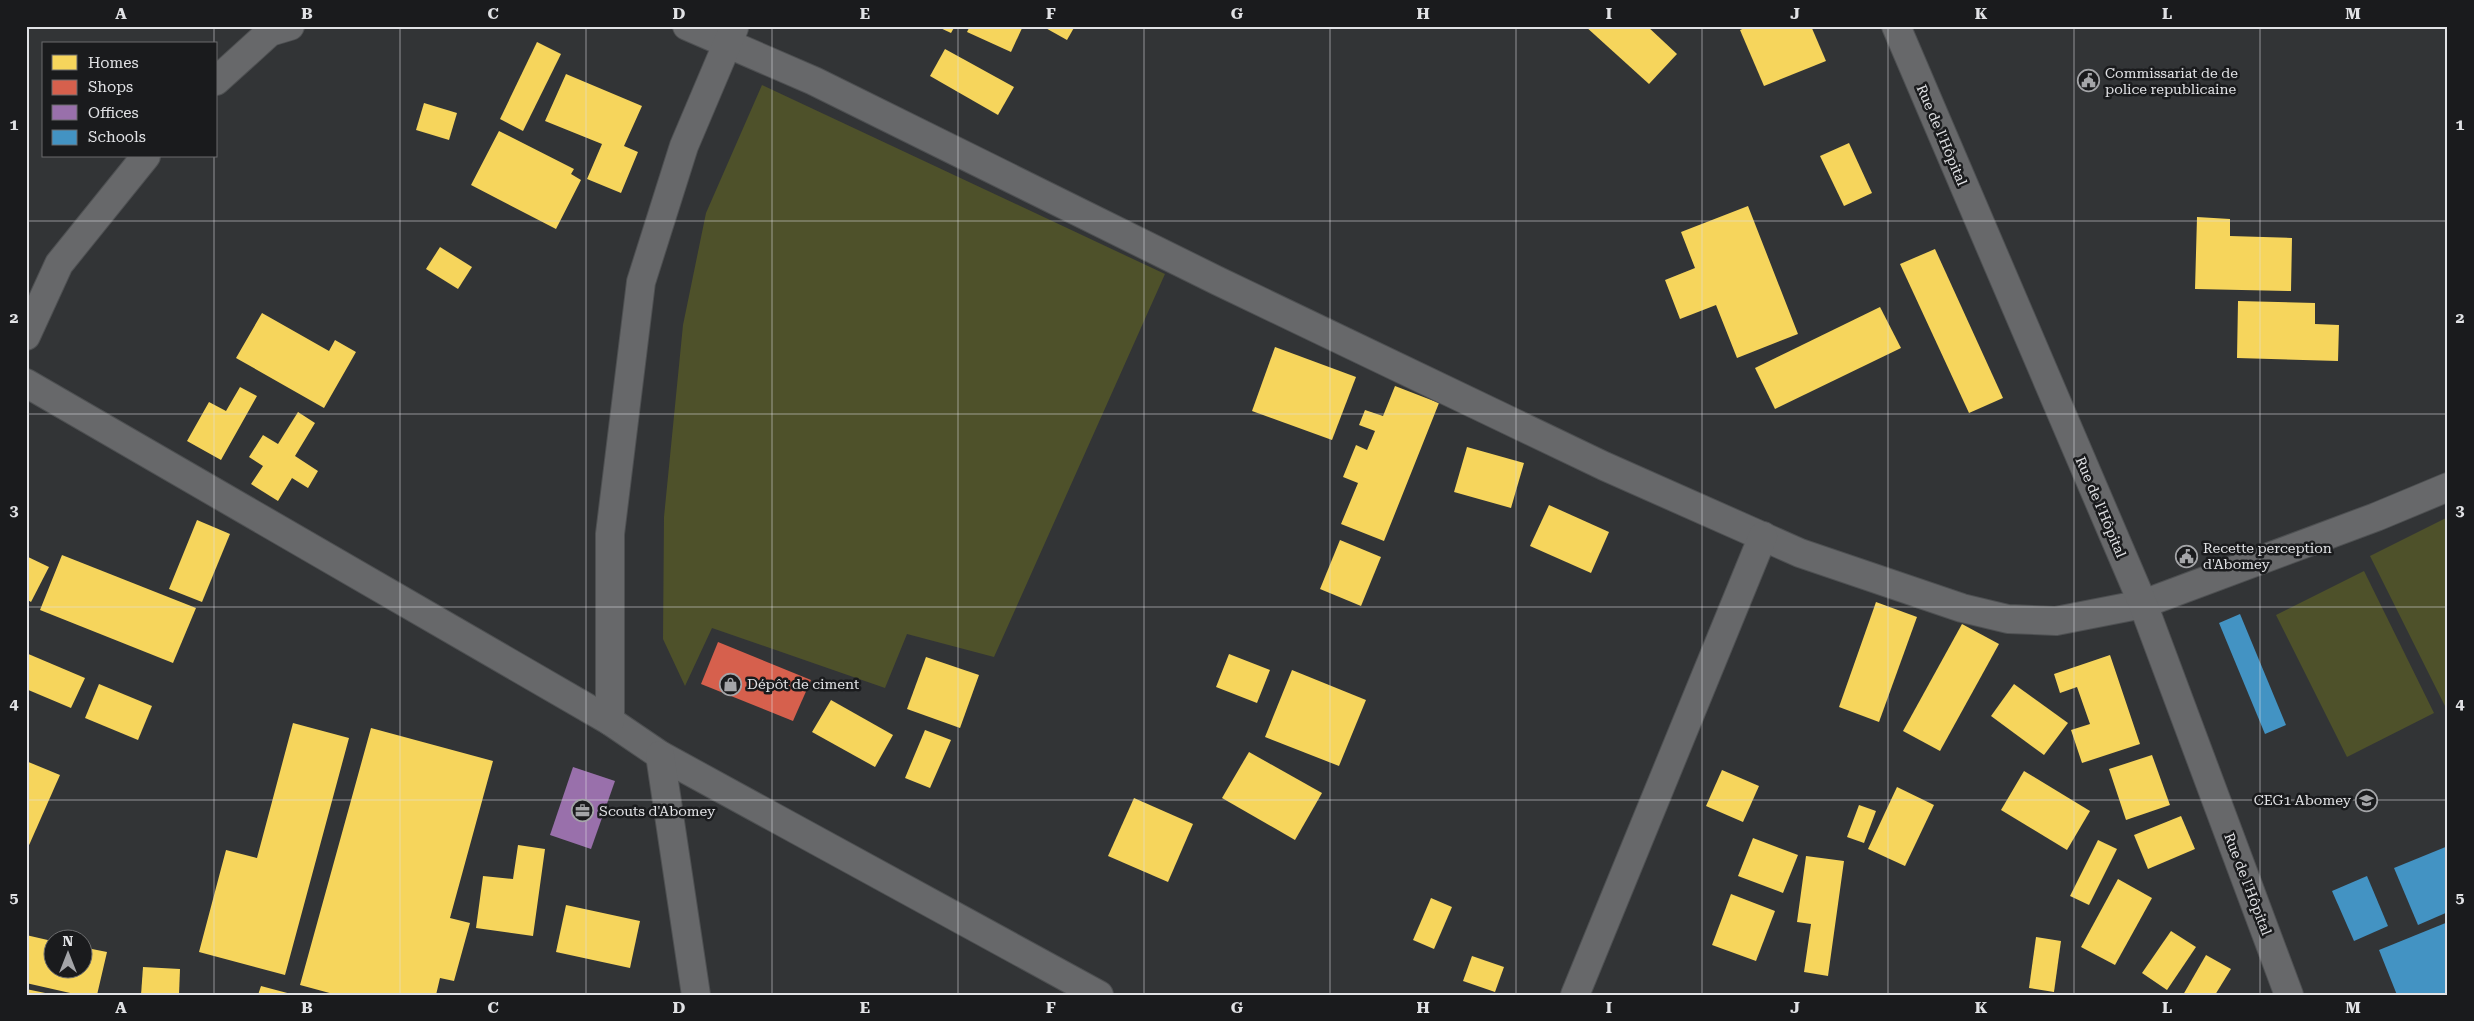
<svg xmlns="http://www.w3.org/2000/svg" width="2474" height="1021" font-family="'Roboto Serif',serif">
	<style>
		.green { fill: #4e512a }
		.homes { fill: #f6d55c }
		.shops { fill: #d6604d }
		.offices { fill: #9970ab }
		.schools { fill: #4393c3 }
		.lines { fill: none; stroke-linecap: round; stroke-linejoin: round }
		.minor-casing { stroke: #4e5052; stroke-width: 30 }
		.minor { stroke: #67686a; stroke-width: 28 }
		.grid { fill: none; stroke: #e1e2e5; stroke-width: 1; stroke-opacity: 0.55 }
		.labels { text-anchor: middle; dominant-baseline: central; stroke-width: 5; stroke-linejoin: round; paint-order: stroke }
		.poi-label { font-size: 14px; fill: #e1e2e5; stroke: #1a1b1d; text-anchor: start }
		.street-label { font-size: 14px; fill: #e1e2e5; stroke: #1a1b1d }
		.neatline { fill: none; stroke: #e1e2e5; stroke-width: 2 }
		.grid-label { font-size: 16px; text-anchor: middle; font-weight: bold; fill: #e1e2e5 }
	</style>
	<rect width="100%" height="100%" fill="#323436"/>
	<g class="green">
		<polygon points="762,85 1165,274 994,657 907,634 885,688 712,628 685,686 663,639 664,517 683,325 706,213"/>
		<polygon points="2448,517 2448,712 2370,556"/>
		<polygon points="2364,571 2434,713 2347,757 2276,615"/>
	</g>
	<g class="homes">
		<polygon points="936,26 955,26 951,33"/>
		<polygon points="970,26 1023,26 1011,52 967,32"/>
		<polygon points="1042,26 1075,26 1067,40"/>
		<polygon points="1585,26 1647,26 1677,54 1649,84"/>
		<polygon points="1749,26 1811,26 1826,61 1764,86 1740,30"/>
		<polygon points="537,42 561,54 523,131 500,119"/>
		<polygon points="945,49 1014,87 998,115 930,76"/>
		<polygon points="566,74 642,106 624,146 638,152 621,193 587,179 602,144 545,121"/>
		<polygon points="424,103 457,113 449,140 416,130"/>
		<polygon points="499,131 574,169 571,174 581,180 556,229 471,185"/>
		<polygon points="1849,143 1872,193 1844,206 1820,156"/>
		<polygon points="1748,206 1798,334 1737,358 1716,305 1680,319 1665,280 1695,268 1681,232"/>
		<polygon points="2197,217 2230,219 2230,236 2292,238 2291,291 2195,289"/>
		<polygon points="440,247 472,267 458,289 426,269"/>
		<polygon points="1935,249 2003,398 1969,413 1900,264"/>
		<polygon points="2238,301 2315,303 2315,324 2339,325 2338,361 2237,358"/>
		<polygon points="1880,307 1901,348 1775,409 1755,368"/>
		<polygon points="262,313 329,351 335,340 356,352 324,408 236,358"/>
		<polygon points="1275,347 1356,377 1332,440 1252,411"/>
		<polygon points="1395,386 1439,403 1384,541 1341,524 1358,483 1343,477 1356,445 1367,450 1375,431 1359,425 1365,410 1383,416"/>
		<polygon points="240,387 257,396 221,460 187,441 209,402 226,411"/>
		<polygon points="298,412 315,423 295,456 318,471 308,488 292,478 278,501 251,484 263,466 249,457 263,435 278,444"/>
		<polygon points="1467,447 1524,463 1511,508 1454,492"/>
		<polygon points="1549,505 1609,532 1591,573 1530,546"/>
		<polygon points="197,520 230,534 202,602 169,589"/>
		<polygon points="1340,540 1381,557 1361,606 1320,589"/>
		<polygon points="62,555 196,608 173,663 40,610"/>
		<polygon points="26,556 49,567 31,602 26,599"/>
		<polygon points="1876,602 1917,617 1879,722 1839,707"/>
		<polygon points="1962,624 1999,644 1940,751 1903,731"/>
		<polygon points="26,653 85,678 71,708 26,689"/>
		<polygon points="1229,654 1270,670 1257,703 1216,687"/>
		<polygon points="2110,655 2140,744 2082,763 2071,730 2090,724 2077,687 2060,693 2054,674"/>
		<polygon points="926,657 979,675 960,728 907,709"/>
		<polygon points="1292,670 1366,700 1339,766 1265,737"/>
		<polygon points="99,684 152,706 138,740 85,718"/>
		<polygon points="2014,684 2068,723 2044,755 1991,716"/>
		<polygon points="831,700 893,735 875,767 812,732"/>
		<polygon points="293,723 349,738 285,975 199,952 226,850 257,858"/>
		<polygon points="371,728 493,761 450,918 470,923 454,981 440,978 436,995 337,995 300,985"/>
		<polygon points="925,730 951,740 930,788 905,778"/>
		<polygon points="1249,752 1322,793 1295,840 1222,798"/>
		<polygon points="2152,755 2170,805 2126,820 2109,769"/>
		<polygon points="26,761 60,775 26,852"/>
		<polygon points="1722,770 1759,786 1743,822 1706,806"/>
		<polygon points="2024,771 2090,811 2067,850 2001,810"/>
		<polygon points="1897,787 1934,805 1905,866 1868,849"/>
		<polygon points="1134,798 1193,824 1168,882 1108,856"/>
		<polygon points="1859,805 1876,811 1864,843 1847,837"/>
		<polygon points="2181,816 2195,849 2148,869 2134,835"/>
		<polygon points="1753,838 1798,855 1783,893 1738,876"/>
		<polygon points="2098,840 2117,849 2089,905 2070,896"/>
		<polygon points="518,845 545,849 533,936 476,928 483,876 513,879"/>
		<polygon points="1806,856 1844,861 1828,976 1804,972 1811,924 1797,922"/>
		<polygon points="2118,879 2152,898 2115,965 2081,947"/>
		<polygon points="1731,894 1775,911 1756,961 1712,945"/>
		<polygon points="1431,898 1452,907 1434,949 1413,940"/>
		<polygon points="566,905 640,921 630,968 556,952"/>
		<polygon points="2171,931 2196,947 2167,990 2142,973"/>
		<polygon points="26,935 52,941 52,968 82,968 82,947 107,952 97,995 79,995 26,983"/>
		<polygon points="2036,937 2061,941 2054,992 2029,988"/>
		<polygon points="2206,955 2231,969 2215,995 2183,995"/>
		<polygon points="1472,956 1504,967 1495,992 1463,981"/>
		<polygon points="143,967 180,969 179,995 141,995"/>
		<polygon points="261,986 291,994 291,995 258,995"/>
		<polygon points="26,989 50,994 50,995 26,995"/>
	</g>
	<polygon class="shops" points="718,642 811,680 793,721 701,684"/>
	<polygon class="offices" points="573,767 615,781 591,849 550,835"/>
	<g class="schools">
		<polygon points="2240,614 2286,725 2265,734 2219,623"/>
		<polygon points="2448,846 2448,912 2418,925 2394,868"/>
		<polygon points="2367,876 2388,926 2354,941 2332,891"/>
		<polygon points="2448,922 2448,995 2397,995 2379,950"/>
	</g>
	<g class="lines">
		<defs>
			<g id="minor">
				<polyline points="687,26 814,81 1218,281 1604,466 1800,553 1962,608 2008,619 2056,621 2143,604 2376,517 2448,487"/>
				<polyline points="1896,26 2143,604 2289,995"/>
				<polyline points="216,81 270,32 290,26"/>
				<polyline points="26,336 59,264 146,156"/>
				<polyline points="26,383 610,721 660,755 1099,995"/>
				<polyline points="610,721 610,534 641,282 684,146 734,28"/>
				<polyline points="660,755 696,995"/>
				<polyline points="1575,995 1763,536"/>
			</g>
		</defs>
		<use href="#minor" class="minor-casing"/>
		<use href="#minor" class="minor"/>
	</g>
	<path class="grid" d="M 214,26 L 214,44M 400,26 L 400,995M 586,26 L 586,995M 772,26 L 772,995M 958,26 L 958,995M 1144,26 L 1144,995M 1330,26 L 1330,995M 1516,26 L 1516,995M 1702,26 L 1702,995M 1888,26 L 1888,995M 2074,26 L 2074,995M 2260,26 L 2260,995M 214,156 L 214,995M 26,221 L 2448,221M 26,414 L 2448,414M 26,607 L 2448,607M 26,800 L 2448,800"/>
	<defs>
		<symbol id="civic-ring" viewBox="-11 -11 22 22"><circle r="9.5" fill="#1a1b1d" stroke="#a4a5a8" stroke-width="1.5"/><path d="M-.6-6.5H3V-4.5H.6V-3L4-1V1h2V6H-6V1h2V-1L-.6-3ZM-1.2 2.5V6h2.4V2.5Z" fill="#a4a5a8"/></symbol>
		<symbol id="shop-ring" viewBox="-11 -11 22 22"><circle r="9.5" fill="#1a1b1d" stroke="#a4a5a8" stroke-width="1.5"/><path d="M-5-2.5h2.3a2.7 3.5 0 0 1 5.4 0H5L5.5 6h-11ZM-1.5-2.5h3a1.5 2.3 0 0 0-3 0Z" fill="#a4a5a8"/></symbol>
		<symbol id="school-ring" viewBox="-11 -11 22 22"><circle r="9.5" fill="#1a1b1d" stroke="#a4a5a8" stroke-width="1.5"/><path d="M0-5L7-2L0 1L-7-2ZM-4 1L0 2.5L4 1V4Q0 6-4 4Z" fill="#a4a5a8"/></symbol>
		<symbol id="office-ring" viewBox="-11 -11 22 22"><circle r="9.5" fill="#1a1b1d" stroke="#a4a5a8" stroke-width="1.5"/><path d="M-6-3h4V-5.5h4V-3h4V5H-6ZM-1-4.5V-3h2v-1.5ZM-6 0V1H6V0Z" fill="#a4a5a8"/></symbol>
	</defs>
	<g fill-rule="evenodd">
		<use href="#civic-ring" x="2076" y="68" width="25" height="25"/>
		<use href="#civic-ring" x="2174" y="544" width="25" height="25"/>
		<use href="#shop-ring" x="718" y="672" width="25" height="25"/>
		<use href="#school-ring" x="2354" y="788" width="25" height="25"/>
		<use href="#office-ring" x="570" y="798" width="25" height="25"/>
	</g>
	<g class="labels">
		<g class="poi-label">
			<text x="2105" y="73">Commissariat de de<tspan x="2105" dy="16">police republicaine</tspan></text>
			<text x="2203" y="548">Recette perception<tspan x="2203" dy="16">d'Abomey</tspan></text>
			<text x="747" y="684">Dépôt de ciment</text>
			<text x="2351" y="800" text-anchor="end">CEG1 Abomey</text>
			<text x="599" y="811">Scouts d'Abomey</text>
		</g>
		<g class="street-label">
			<text transform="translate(1942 135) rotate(67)">Rue de l'Hôpital</text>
			<text transform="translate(2101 507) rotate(67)">Rue de l'Hôpital</text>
			<text transform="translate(2248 884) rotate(69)">Rue de l'Hôpital</text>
		</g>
	</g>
	<rect width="2474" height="1021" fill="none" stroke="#1a1b1d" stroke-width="55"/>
	<rect x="42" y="42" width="175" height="115" fill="#1a1b1d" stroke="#6a6b6d"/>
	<rect x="52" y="55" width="25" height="15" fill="#f6d55c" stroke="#6a6b6d"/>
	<text x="88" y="68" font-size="15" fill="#e1e2e5">Homes</text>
	<rect x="52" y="80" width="25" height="15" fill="#d6604d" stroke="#6a6b6d"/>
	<text x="88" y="92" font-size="15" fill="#e1e2e5">Shops</text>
	<rect x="52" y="105" width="25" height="15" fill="#9970ab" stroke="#6a6b6d"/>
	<text x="88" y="118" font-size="15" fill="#e1e2e5">Offices</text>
	<rect x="52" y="130" width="25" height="15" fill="#4393c3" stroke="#6a6b6d"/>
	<text x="88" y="142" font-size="15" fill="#e1e2e5">Schools</text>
	<g transform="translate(68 954)"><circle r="24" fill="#1a1b1d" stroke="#6a6b6d"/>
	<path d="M0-4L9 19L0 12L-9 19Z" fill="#a4a5a8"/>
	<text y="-8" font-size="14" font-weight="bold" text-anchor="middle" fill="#e1e2e5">N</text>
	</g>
	<rect x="28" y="28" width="2418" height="966" class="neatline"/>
	<g class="grid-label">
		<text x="121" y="19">A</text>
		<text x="307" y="19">B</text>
		<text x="493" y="19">C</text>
		<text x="679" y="19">D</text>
		<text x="865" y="19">E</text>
		<text x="1051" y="19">F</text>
		<text x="1237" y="19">G</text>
		<text x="1423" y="19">H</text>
		<text x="1609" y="19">I</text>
		<text x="1795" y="19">J</text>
		<text x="1981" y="19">K</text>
		<text x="2167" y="19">L</text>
		<text x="2353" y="19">M</text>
		<text x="14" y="130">1</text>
		<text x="2460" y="130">1</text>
		<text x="14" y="323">2</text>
		<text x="2460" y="323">2</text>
		<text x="14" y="516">3</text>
		<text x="2460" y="516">3</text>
		<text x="14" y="709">4</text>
		<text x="2460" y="709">4</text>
		<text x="14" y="903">5</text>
		<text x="2460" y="903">5</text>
		<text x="121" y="1013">A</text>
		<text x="307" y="1013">B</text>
		<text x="493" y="1013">C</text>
		<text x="679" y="1013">D</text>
		<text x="865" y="1013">E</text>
		<text x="1051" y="1013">F</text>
		<text x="1237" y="1013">G</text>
		<text x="1423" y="1013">H</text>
		<text x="1609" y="1013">I</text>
		<text x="1795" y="1013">J</text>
		<text x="1981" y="1013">K</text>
		<text x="2167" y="1013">L</text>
		<text x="2353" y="1013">M</text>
	</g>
</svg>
